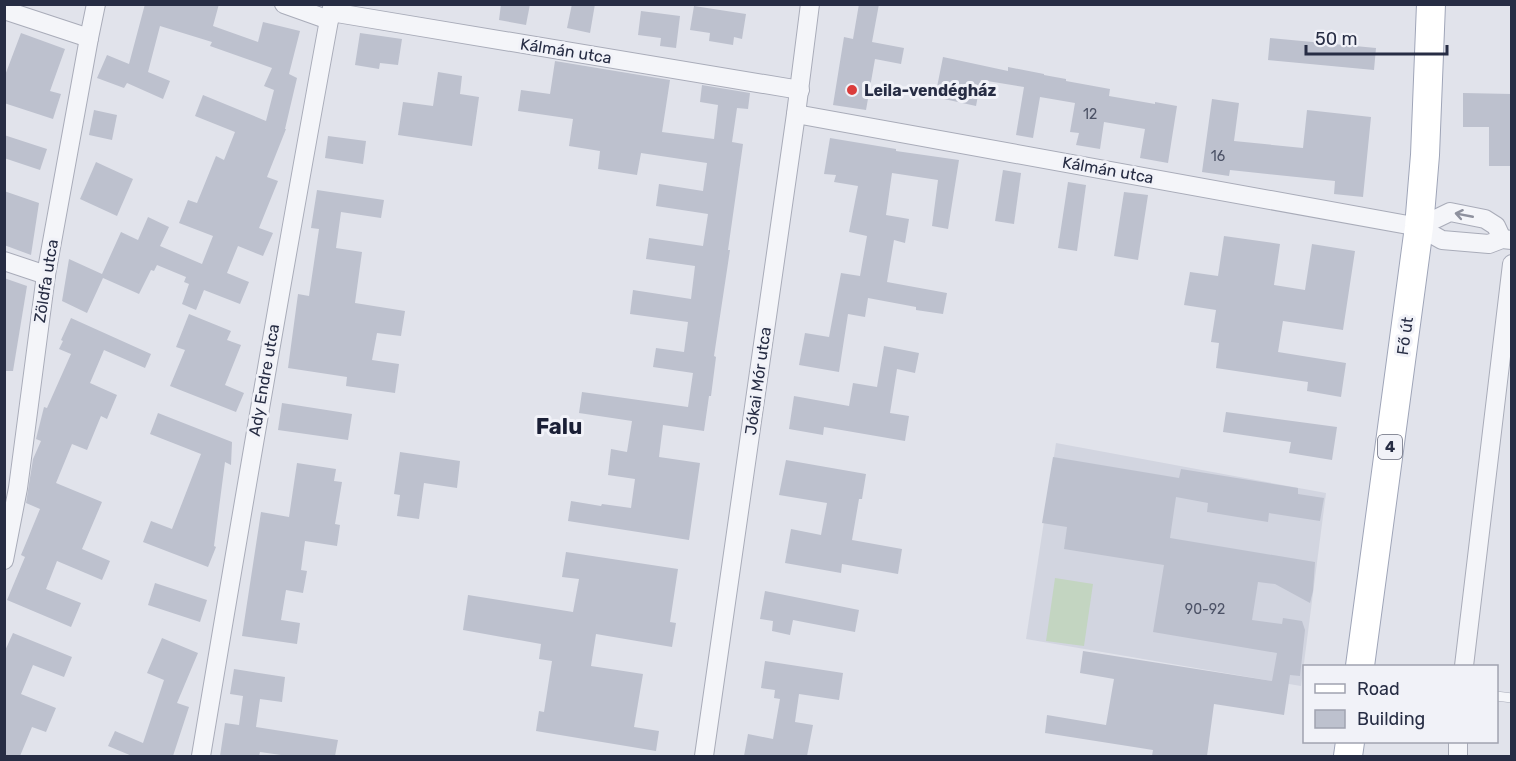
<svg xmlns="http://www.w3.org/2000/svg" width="1516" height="761" font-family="Rubik,sans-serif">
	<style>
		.built { fill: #d2d5e0 }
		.green { fill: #c3d5c1 }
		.building { fill: #bdc1ce }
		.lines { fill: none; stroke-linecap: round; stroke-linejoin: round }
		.service-casing { stroke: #a9acb9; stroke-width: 10 }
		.minor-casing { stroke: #a9acb9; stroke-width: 20 }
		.primary-casing { stroke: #9fa5b8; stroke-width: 30 }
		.service { stroke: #f4f5f9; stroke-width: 9 }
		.minor { stroke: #f4f5f9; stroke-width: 18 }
		.primary { stroke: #fff; stroke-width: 28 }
		.oneway { stroke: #8e919e }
		.poi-dot { fill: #db3c3b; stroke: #f1f2f8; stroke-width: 2 }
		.labels { text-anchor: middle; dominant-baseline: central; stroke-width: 6; stroke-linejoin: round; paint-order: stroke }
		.number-label { font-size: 14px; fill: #4c5266 }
		.shield { fill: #f1f2f8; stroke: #64687a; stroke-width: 1.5 }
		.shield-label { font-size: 15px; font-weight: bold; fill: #272d44 }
		.street-label { font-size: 16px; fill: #272d44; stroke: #f1f2f8 }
		.poi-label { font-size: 16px; font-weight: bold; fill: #272d44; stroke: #f1f2f8; text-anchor: start }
		.district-label { font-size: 22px; font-weight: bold; fill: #1a1f35; stroke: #f1f2f8 }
	</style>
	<rect width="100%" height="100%" fill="#e1e3eb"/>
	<polygon class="built" points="1056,443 1326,493 1301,686 1026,639"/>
	<polygon class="green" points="1055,578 1093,584 1084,646 1046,641"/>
	<g class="building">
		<polygon points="145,4 219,4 213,26 258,42 263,22 300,31 289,74 297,78 285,129 286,129 267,177 278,181 259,228 273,233 263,256 238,246 227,273 249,282 240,304 204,290 196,310 182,304 189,284 184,282 186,277 157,265 154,271 151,270 139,294 103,278 87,313 62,301 69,259 102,274 121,232 138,240 148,217 169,227 160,246 202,264 213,236 179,223 188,200 197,203 216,156 224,160 235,132 195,116 203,95 266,121 274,90 264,86 272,68 210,46 212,42 160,26 148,72 170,81 163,99 127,83 124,88 97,78 107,55 129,64"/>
		<polygon points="501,4 530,4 526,25 499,20"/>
		<polygon points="572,4 595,4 590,33 567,28"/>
		<polygon points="859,4 879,4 872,42 904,48 901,64 875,59 866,110 833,105 844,37 853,39"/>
		<polygon points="694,6 746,14 742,39 734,37 733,45 709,41 710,33 690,30"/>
		<polygon points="641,11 680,16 676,48 660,46 661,38 638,35"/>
		<polygon points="21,33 65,49 50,91 61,94 53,119 4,103 4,78"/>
		<polygon points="360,33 402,39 398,65 380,63 379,69 355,65"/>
		<polygon points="1270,38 1376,48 1374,70 1268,60"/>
		<polygon points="943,57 1008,71 1008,67 1044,74 1044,75 1066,79 1066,81 1110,89 1109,96 1155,104 1155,102 1177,106 1168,163 1140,158 1145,129 1104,122 1100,149 1076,145 1079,133 1070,132 1075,103 1040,97 1033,138 1016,135 1024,87 981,80 976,106 935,97"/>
		<polygon points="555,61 670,80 662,132 714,139 718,105 700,102 702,85 750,93 748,109 737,108 732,142 743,144 728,250 730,250 714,356 716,357 711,396 709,396 704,431 663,425 659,457 700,463 689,540 568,521 571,501 601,506 602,504 631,508 635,479 608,475 611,449 627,452 632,421 579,413 582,392 688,407 693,373 653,367 656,348 684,352 688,322 630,314 633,290 691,299 695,266 646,259 649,238 703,246 708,214 656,206 659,184 703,191 707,163 641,153 637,175 598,169 600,151 569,146 573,119 518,111 521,90 550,94"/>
		<polygon points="438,72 462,76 460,94 479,97 472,146 398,135 403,102 433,106"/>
		<polygon points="1463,93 1512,94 1512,166 1489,166 1489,127 1463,127"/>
		<polygon points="1212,99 1239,103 1234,141 1303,148 1307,110 1371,117 1363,197 1334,194 1335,181 1230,170 1229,176 1202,172"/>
		<polygon points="94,110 117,115 112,140 89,135"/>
		<polygon points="4,135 47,149 40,170 4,158"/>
		<polygon points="328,136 366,141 363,164 325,158"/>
		<polygon points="830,138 896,149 896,151 959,160 948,229 932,226 938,180 892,173 886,215 909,219 905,243 894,240 887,282 947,293 943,314 916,310 916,307 868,298 865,317 848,314 839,372 799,365 805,333 829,337 841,273 860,276 867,236 849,232 858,186 834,182 836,175 824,174"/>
		<polygon points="96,162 133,179 117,216 80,199"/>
		<polygon points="1003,170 1021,173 1014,224 995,221"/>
		<polygon points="1068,182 1086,185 1077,251 1058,248"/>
		<polygon points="317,190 384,200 381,218 341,212 336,248 362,252 355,303 405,311 401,336 377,333 372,360 399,364 395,393 346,386 347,377 288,368 298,294 309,296 319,229 311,228"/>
		<polygon points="4,191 39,203 31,255 4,245"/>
		<polygon points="1124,192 1148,195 1138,260 1114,256"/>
		<polygon points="1224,236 1280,244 1274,285 1305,290 1312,244 1355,251 1343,330 1283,321 1278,352 1346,363 1341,397 1307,391 1308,382 1216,368 1219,343 1211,342 1216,310 1184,305 1190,272 1218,276"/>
		<polygon points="4,278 27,286 13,371 4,371"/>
		<polygon points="189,314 231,331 227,340 241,345 225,385 244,393 236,412 170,386 185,350 176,347"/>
		<polygon points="71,318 151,354 145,368 104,350 90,383 117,395 107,419 101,416 87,450 72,444 56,483 102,502 82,549 110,561 102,580 57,561 46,589 81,603 71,627 7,600 25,557 21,555 40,509 26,503 33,459 41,441 36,439 44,407 47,408 71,354 59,349 63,341 61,340"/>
		<polygon points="884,346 919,353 915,373 897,369 890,413 909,416 905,441 824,427 823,435 789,429 794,396 849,406 853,383 877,387"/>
		<polygon points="282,403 352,414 348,440 278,430"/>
		<polygon points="1226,412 1337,427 1332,460 1289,453 1291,442 1223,432"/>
		<polygon points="158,413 232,442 231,465 225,462 214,546 216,547 208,567 143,542 151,521 172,529 201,454 150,434"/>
		<polygon points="400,452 460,461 457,488 424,483 419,519 397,516 400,495 394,494"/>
		<polygon points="1053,457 1179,478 1181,469 1298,488 1298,494 1324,498 1320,521 1269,513 1268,522 1207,512 1208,503 1176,497 1170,538 1315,562 1313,591 1310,603 1275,584 1258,582 1252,620 1282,624 1283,618 1302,621 1305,630 1300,676 1290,675 1284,715 1214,704 1207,756 1152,756 1153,750 1045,733 1047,715 1106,725 1114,679 1080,673 1083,651 1272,681 1277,653 1153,632 1164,565 1064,549 1067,527 1042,523"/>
		<polygon points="786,460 866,474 862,499 859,499 852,540 902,549 898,574 842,564 841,573 785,563 791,529 821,535 827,503 779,495"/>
		<polygon points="297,463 336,469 334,481 342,482 335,524 340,525 337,546 305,541 301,570 307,571 303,593 286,590 281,620 300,623 297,644 242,636 261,512 289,517"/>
		<polygon points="566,552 678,569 670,622 676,623 672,647 596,634 591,666 643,674 634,727 659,731 656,751 536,731 539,711 544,712 552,661 539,659 541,644 463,630 468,595 573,612 579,579 562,577"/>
		<polygon points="155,583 207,600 200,622 148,605"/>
		<polygon points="765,591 859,610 855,632 793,620 790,635 772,631 773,621 760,619"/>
		<polygon points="13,633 72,657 64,677 33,665 21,694 56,708 46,732 32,727 20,756 4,756 4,653"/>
		<polygon points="162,638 198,653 177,703 189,707 173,756 132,756 108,746 115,731 143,743 164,680 147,673"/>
		<polygon points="765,661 843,673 839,700 799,694 795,722 813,725 807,756 744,756 748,734 773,739 780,699 774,698 775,690 761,688"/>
		<polygon points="234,669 285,677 282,702 260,699 256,727 338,740 335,756 288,756 260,752 259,756 220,756 225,723 239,725 243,696 230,694"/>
	</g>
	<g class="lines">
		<defs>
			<polyline id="service" points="1496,696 1512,698"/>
			<g id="minor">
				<polyline points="284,4 329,20"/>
				<polyline points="4,10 89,38"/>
				<polyline points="331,12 800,90"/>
				<polyline points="796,114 1419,227 1442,240 1489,244 1502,239 1512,240"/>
				<polyline points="1419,227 1450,212 1485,219 1496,226 1502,239"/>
				<polyline points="4,261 46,275"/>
				<polyline points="4,560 18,488 46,275 89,38 96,4"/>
				<polyline points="1464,666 1512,264"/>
				<path d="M 201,756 C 242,511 284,265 329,20 L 333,4"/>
				<polyline points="704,756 796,114 810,4"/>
				<polyline points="1458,756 1458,742"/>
			</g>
			<g id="primary">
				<polyline points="1360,666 1419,227 1425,155 1431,4"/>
				<polyline points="1348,756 1350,742"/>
			</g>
		</defs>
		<use href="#service" class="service-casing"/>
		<use href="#minor" class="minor-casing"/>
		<use href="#primary" class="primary-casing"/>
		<use href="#service" class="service"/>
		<use href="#minor" class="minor"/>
		<use href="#primary" class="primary"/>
	</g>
	<defs><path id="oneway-shaft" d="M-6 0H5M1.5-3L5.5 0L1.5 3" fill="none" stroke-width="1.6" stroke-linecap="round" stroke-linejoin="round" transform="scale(1.5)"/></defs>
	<use class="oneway" href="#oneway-shaft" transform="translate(1464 215) rotate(-169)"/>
	<circle class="poi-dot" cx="852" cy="90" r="6"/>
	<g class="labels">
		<g class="number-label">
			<text x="1090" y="114">12</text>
			<text x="1218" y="156">16</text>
			<text x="1205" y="609">90-92</text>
		</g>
		<rect class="shield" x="1378" y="435" width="24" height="24" rx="4.5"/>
		<g class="shield-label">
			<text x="1390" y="447">4</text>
		</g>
		<g class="street-label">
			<text transform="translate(566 51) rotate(9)">Kálmán utca</text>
			<text transform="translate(1108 170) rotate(10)">Kálmán utca</text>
			<text transform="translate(46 281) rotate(-81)">Zöldfa utca</text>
			<text transform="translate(1405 336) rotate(-82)">Fő út</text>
			<text transform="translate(264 380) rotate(-80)">Ady Endre utca</text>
			<text transform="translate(758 381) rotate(-82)">Jókai Mór utca</text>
		</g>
		<g class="poi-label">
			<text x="864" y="90">Leila-vendégház</text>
		</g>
		<g class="district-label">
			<text x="559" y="426">Falu</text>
		</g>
	</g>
	<rect width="1516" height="761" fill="none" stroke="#272d44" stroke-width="12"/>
	<rect x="1303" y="665" width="195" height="78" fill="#f1f2f8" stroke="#a0a3b0" stroke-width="1.5"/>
	<rect x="1315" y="684" width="30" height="9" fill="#ffffff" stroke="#a0a3b0" stroke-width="1.5"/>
	<text x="1357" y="695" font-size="18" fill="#272d44">Road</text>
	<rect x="1315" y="710" width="30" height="18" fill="#bdc1ce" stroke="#a0a3b0" stroke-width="1.5"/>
	<text x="1357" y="725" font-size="18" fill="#272d44">Building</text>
	<path d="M1306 45v9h141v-9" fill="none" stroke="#272d44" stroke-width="3"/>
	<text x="1315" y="45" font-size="18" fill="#272d44" stroke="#f1f2f8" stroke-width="4.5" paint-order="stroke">50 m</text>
</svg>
